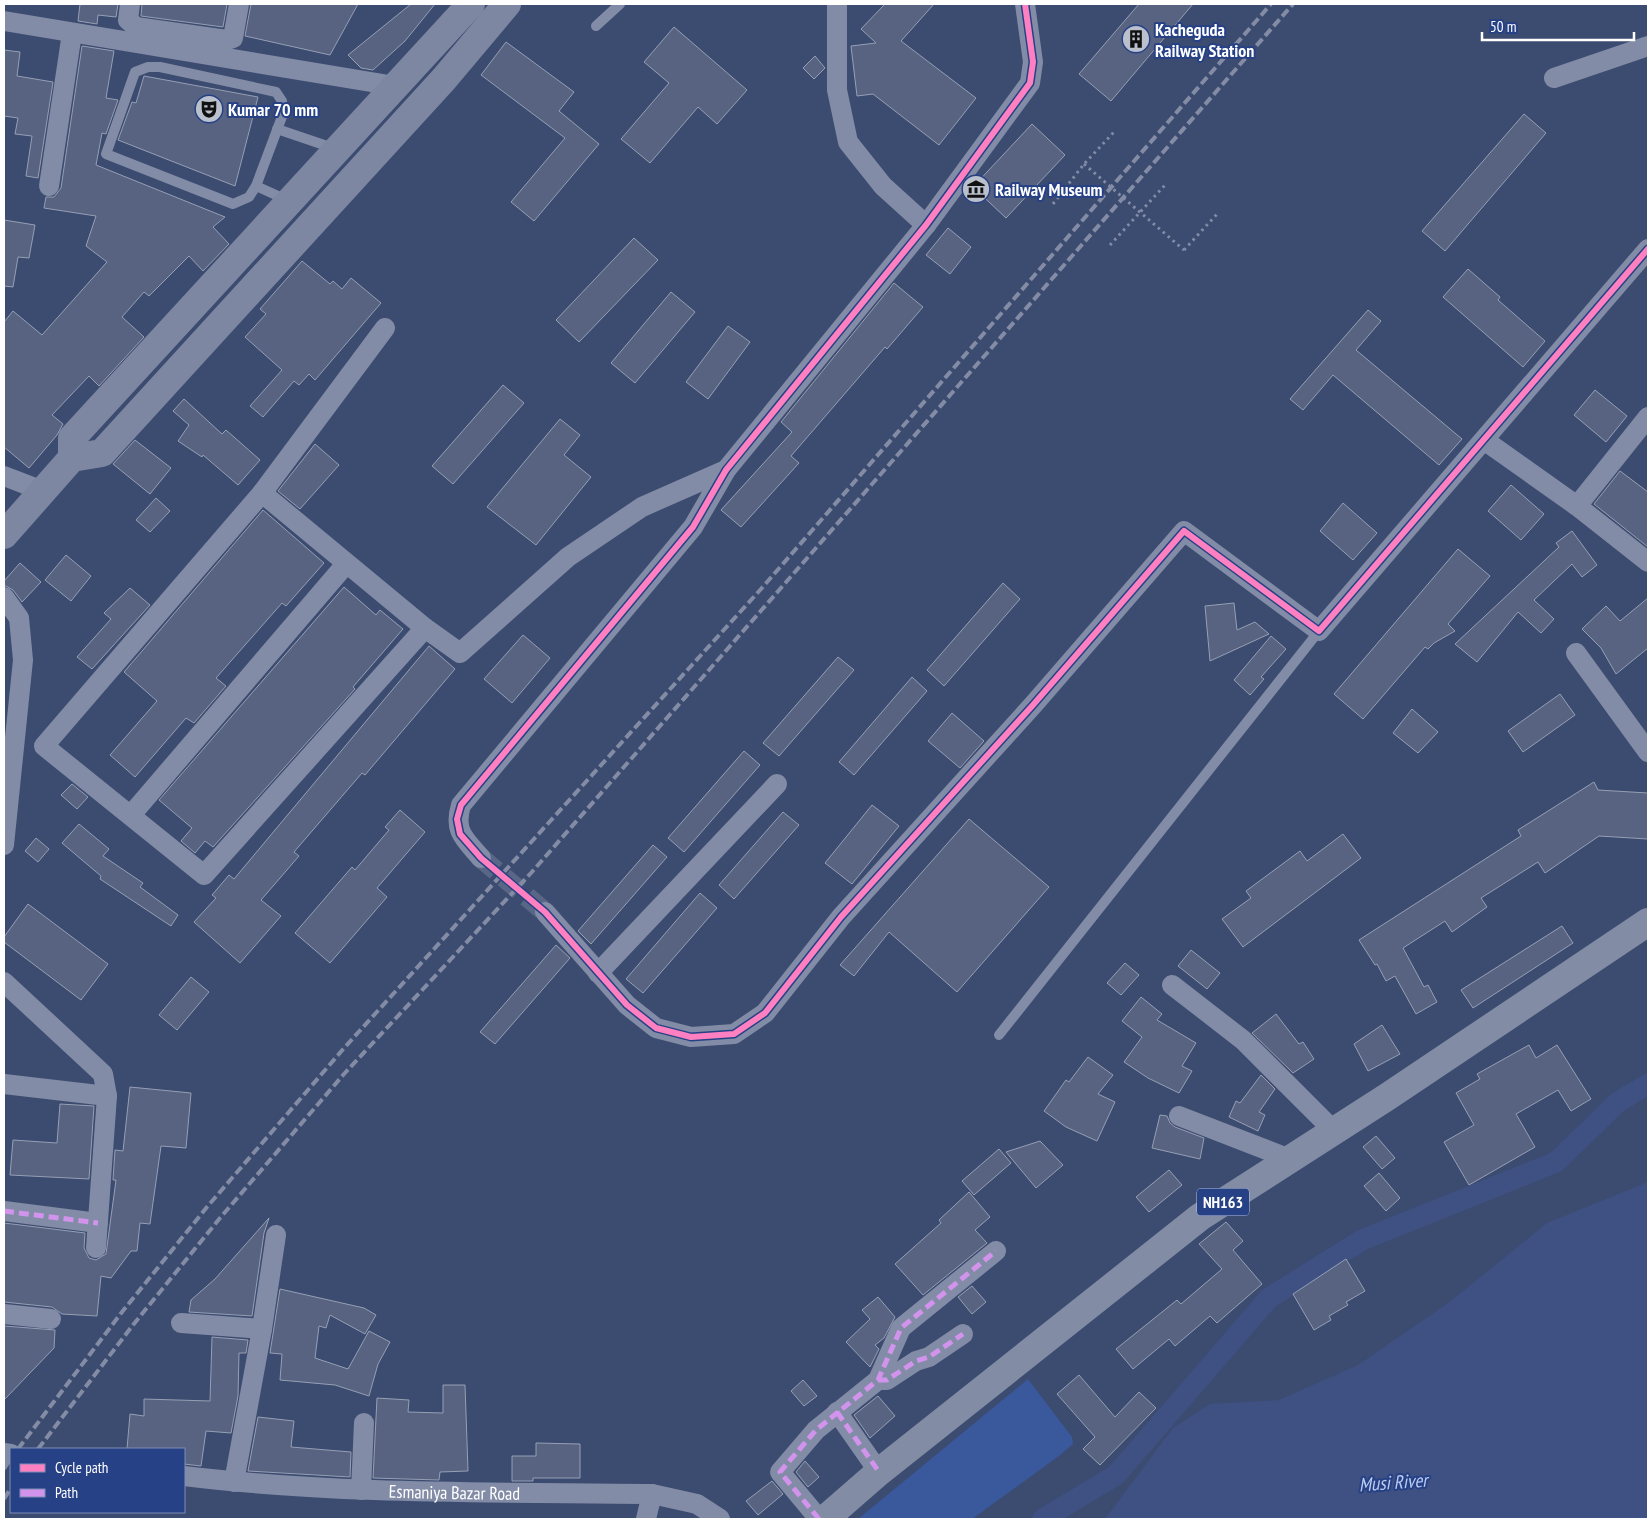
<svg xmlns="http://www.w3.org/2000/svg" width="1652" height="1523" font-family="'PT Sans Narrow',sans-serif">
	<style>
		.green { fill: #3a589c }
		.water { fill: #3e5182 }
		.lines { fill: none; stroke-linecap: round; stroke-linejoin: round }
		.canal { stroke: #3e5182; stroke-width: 21 }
		.building { fill: #576381; stroke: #969fb4 }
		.minor-tunnel { stroke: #596685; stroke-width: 20; stroke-dasharray: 20 10; stroke-linecap: butt }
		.path { stroke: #838ca6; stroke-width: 3; stroke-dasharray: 2.5 4; stroke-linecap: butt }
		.service { stroke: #838ca6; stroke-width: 10 }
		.minor { stroke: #838ca6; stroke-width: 20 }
		.secondary { stroke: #7d87a2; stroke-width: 28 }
		.trunk { stroke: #828ca4; stroke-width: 28 }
		.rail { stroke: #838ca4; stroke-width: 4; stroke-dasharray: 9 4; stroke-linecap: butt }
		.path-bridge { stroke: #838ca6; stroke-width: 3; stroke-dasharray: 2.5 4; stroke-linecap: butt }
		.quiet { stroke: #d193ec; stroke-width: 5; stroke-dasharray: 10 5; stroke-linecap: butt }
		.cycleway-casing { stroke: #264186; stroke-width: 9 }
		.cycleway { stroke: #ff80c0; stroke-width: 6 }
		.labels { text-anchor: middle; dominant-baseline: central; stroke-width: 4; stroke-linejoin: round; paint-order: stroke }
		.shield { fill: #264186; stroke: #bec6db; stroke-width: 1 }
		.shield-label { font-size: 16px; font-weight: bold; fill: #fff }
		.poi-label { font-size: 18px; font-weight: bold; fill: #fff; stroke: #264186; text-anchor: start }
		.street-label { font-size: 18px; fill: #fff; stroke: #264186 }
		.water-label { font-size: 19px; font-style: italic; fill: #bcccf0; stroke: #264186 }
	</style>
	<rect width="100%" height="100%" fill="#3c4b70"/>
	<polygon class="green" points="1028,1379 1072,1437 1073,1444 1059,1456 972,1519 858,1519"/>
	<polygon class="water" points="1648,1182 1648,1519 1105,1519 1173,1428 1210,1404 1279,1400 1358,1365 1451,1301 1547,1223"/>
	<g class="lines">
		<polyline class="canal" points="1043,1519 1116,1475 1269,1298 1362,1240 1556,1162 1618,1102 1648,1084"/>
	</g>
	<g class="building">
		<polygon points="80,4 118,4 116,17 98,15 97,24 78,21"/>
		<polygon points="142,4 227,4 223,27 141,16"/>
		<polygon points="251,4 358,4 330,55 245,36"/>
		<polygon points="411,4 435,4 405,41 373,70 361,68 348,55"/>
		<polygon points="885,4 934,4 901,41 976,98 939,145 873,94 857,96 851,46 876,43 861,29"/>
		<polygon points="1139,4 1193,4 1111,101 1079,74"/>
		<polygon points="674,27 747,90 717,124 698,107 650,163 621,139 669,83 644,62"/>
		<polygon points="506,42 574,92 559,111 599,144 534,221 511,202 565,138 481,75"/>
		<polygon points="82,46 114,51 106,98 118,100 106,134 102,133 96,165 225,217 213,227 229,244 203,271 189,256 149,296 144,292 122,317 144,337 99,386 89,376 52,415 63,424 57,435 29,468 4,447 4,322 13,311 42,335 107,262 86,246 96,216 44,208 46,197 54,197 61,188"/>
		<polygon points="4,50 20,52 17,76 53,82 38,178 26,176 32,136 15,134 18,118 4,116"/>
		<polygon points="815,56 825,68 814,79 803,68"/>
		<polygon points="144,76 258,97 235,186 118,140 132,102 136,103"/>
		<polygon points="1524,114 1546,133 1445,251 1422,231"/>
		<polygon points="1032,124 1065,155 1006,218 973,187"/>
		<polygon points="4,220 35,225 29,258 18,257 13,287 4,286"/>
		<polygon points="948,228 971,247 950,274 926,255"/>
		<polygon points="634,238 658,260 579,342 556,320"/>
		<polygon points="302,261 330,284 333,281 342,289 351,278 381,303 315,380 309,374 299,385 294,381 263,417 250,406 282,370 245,337 266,314 260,309"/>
		<polygon points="1468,269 1500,297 1498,300 1545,341 1523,367 1443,297"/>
		<polygon points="894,283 923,307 887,349 885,347 791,456 799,463 741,527 721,510 792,432 781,422"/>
		<polygon points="671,292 695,312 635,383 611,363"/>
		<polygon points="1368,310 1381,321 1356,350 1462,439 1439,465 1333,375 1303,410 1290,399"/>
		<polygon points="728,326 750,342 708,399 686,382"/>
		<polygon points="503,385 524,403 453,484 432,466"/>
		<polygon points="1595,390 1627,416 1606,442 1574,415"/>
		<polygon points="184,399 222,434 226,430 260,460 238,485 203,455 202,457 178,441 189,425 173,411"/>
		<polygon points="560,419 580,435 564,455 591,477 536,545 487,507"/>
		<polygon points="135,440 171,468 150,494 113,464"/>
		<polygon points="315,444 339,465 300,509 278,491"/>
		<polygon points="1620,471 1648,492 1648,547 1594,504"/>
		<polygon points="1511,485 1544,514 1521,540 1488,511"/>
		<polygon points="156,498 170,511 150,532 136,520"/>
		<polygon points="1343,503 1377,533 1353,560 1320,531"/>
		<polygon points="263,510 324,563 286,606 282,603 216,678 226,686 194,723 186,718 135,777 110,755 157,701 124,672"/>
		<polygon points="1572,531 1597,565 1582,577 1572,564 1534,600 1554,619 1541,633 1518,612 1477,662 1455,644 1559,547 1556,543"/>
		<polygon points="1458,549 1490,576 1448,624 1455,631 1434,643 1428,649 1425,647 1363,719 1334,694"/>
		<polygon points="66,555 91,576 71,601 45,580"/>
		<polygon points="20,563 41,582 22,602 13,590 4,585 4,581"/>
		<polygon points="1003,583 1020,599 944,686 927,670"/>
		<polygon points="344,587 376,615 380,610 403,629 353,687 355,689 213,847 205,841 195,853 181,841 192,828 159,800"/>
		<polygon points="130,588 150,605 92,669 77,657 111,619 104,613"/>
		<polygon points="1648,598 1648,648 1616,674 1601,648 1582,629 1606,606 1620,621"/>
		<polygon points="1234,603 1237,630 1255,622 1269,634 1210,661 1205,606"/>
		<polygon points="523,635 550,658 512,703 484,679"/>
		<polygon points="1271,636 1286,649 1261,677 1264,679 1250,695 1234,680"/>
		<polygon points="429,646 455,669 365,775 362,773 294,852 299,856 261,900 281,916 240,963 194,922 216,898 212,895 229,875 234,879"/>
		<polygon points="838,657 854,670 779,756 763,743"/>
		<polygon points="912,677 927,691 854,775 839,762"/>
		<polygon points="1560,694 1575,715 1523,752 1508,731"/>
		<polygon points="1412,709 1438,732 1418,753 1393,733"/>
		<polygon points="952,713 984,741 960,768 928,741"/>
		<polygon points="744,751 760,765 684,852 668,838"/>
		<polygon points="1594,782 1598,790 1648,793 1648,839 1599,836 1545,873 1538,862 1481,898 1487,907 1452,932 1445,921 1403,948 1424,987 1428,985 1437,1002 1416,1014 1395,976 1386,981 1377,964 1375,965 1359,940 1521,836 1518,830"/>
		<polygon points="72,784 88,797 77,809 61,795"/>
		<polygon points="872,805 899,826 852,884 825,863"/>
		<polygon points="400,810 425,832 377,888 387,897 330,963 295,933 352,867 355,870 389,830 385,827"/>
		<polygon points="783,812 799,825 734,899 719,885"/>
		<polygon points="969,819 1049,887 957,992 889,932 854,976 840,965"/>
		<polygon points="79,824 109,849 103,856 143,883 140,887 178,915 171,926 100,879 101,876 62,843"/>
		<polygon points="1343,834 1361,858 1243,947 1222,919 1251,898 1246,891 1300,851 1307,861"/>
		<polygon points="36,838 49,849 38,862 25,851"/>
		<polygon points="653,845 667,857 591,944 578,931"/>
		<polygon points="700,893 717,908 643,993 626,979"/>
		<polygon points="28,904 108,964 81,1000 4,942 4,937"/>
		<polygon points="1562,926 1573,943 1473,1008 1461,990"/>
		<polygon points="556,945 570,958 495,1044 480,1032"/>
		<polygon points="1191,950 1220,973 1207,989 1178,966"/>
		<polygon points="1125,963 1139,975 1121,995 1107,983"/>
		<polygon points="191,977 209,992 177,1030 159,1015"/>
		<polygon points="1141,997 1162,1014 1157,1020 1196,1043 1182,1066 1192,1071 1179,1093 1148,1078 1124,1062 1142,1037 1122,1021"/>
		<polygon points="1276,1014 1299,1044 1303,1042 1314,1059 1293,1073 1252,1033"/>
		<polygon points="1382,1025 1400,1054 1368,1071 1354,1044"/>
		<polygon points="1529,1045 1536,1058 1557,1045 1591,1099 1571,1111 1558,1090 1516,1114 1535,1147 1469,1185 1444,1142 1474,1125 1456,1093 1480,1079 1477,1074"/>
		<polygon points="1088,1057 1113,1075 1098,1094 1115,1102 1097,1141 1066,1127 1044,1111 1066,1080 1069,1082"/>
		<polygon points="1261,1075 1275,1089 1259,1112 1265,1115 1258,1131 1229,1117 1236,1101 1240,1103"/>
		<polygon points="130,1087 191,1093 186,1148 161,1146 150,1224 140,1223 137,1251 131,1251 111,1278 101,1276 97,1316 62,1314 52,1307 4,1302 4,1223 85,1233 84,1248 89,1258 96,1260 106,1254 116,1180 113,1180 115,1150 123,1151"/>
		<polygon points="60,1104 94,1106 89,1179 10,1175 13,1140 57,1143"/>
		<polygon points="1160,1115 1167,1116 1170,1123 1175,1127 1204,1138 1200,1159 1152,1148"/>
		<polygon points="1376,1136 1395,1158 1382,1169 1363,1147"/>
		<polygon points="1040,1141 1063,1165 1036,1188 1006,1152"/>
		<polygon points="999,1149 1011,1163 974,1195 962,1181"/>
		<polygon points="1169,1170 1182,1185 1149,1212 1136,1197"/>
		<polygon points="1379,1173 1400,1198 1386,1211 1364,1186"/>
		<polygon points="969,1192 990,1217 975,1230 987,1243 923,1295 895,1264 941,1223 939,1220"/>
		<polygon points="269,1218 264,1233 252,1316 189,1312 191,1300 215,1279"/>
		<polygon points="1226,1222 1243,1241 1233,1250 1262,1284 1217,1323 1210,1316 1175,1346 1169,1339 1133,1369 1116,1349 1177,1300 1181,1304 1222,1269 1199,1244"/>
		<polygon points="1346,1259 1365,1291 1346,1302 1348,1305 1329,1316 1331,1320 1314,1330 1293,1294"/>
		<polygon points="972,1286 986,1302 972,1314 958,1297"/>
		<polygon points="280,1289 364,1308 376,1315 365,1334 330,1315 326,1328 319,1326 315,1358 348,1369 369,1331 390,1342 378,1364 369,1396 335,1385 280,1380 282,1354 270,1353"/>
		<polygon points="878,1297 895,1317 884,1338 875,1345 879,1349 870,1367 846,1342 870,1319 862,1310"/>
		<polygon points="4,1326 55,1330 54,1348 4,1400"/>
		<polygon points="212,1337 248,1340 246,1353 239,1353 238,1396 231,1433 206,1431 201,1466 184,1464 184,1449 127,1449 130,1414 144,1416 144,1399 210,1401"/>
		<polygon points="1079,1375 1115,1417 1139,1392 1156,1408 1100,1465 1083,1449 1095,1437 1057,1394"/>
		<polygon points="803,1380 817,1396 804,1406 791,1391"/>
		<polygon points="443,1385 465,1385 468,1471 440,1472 439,1480 373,1478 377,1398 409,1400 408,1412 443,1413"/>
		<polygon points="878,1396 895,1416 870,1438 854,1415"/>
		<polygon points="258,1417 294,1421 291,1447 351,1452 350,1477 248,1471"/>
		<polygon points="536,1443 580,1444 580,1478 533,1478 533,1481 512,1481 512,1456 536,1456"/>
		<polygon points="805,1461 819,1477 808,1487 796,1472"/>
		<polygon points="772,1481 783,1494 758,1515 746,1501"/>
	</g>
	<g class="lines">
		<polyline class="minor-tunnel" points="481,858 545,912"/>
		<g class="path">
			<polyline points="1053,204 1084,164 1114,132"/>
			<polyline points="1110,245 1165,185"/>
			<polyline points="1184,250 1218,213"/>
		</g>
		<g class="service">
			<polyline points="596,26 620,4"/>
			<polygon points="148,67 160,67 276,92 282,101 283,114 256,186 249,197 233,204 106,154 135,72"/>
			<polyline points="277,129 336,149"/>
			<polyline points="256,186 287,200"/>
			<polyline points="999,1035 1319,631"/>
		</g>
		<g class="minor">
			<polyline points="130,4 128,20 136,27 227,40 233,38 239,4"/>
			<polyline points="837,4 837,90 848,142 883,186 926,225"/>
			<polyline points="4,21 395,86"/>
			<polyline points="1554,78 1648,46"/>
			<polyline points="49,186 72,33"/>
			<polyline points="385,328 262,493 44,746 204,875 425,628"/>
			<polyline points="1484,440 1577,506 1648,562"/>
			<polyline points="4,476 43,491"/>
			<polyline points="262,493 425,628 460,653 568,557 642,507 726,470"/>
			<polyline points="1577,506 1648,417"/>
			<polyline points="4,597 19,618 23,660 4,845"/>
			<polyline points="1576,653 1648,752"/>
			<polyline points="131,815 346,564"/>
			<path d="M 481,858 C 465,839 453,832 461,805 L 693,527 L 726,470 L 926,225 L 1030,83 L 1033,62 L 1025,4"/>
			<polyline points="545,912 627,1005 656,1028 691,1037 734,1034 765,1013 841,917 1033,705 1184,531 1319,631 1648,249"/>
			<polyline points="598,973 777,784"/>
			<polyline points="4,982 103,1074 107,1096 96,1248"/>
			<polyline points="1172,985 1243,1040 1334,1131"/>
			<polyline points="4,1084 107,1096"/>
			<polyline points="1179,1116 1290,1159"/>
			<polyline points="4,1211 98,1223"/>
			<polyline points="4,1314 51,1319"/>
			<polyline points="181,1323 262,1329"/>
			<polyline points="878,1380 887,1380 916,1361 929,1357 963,1334"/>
			<polyline points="837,1412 879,1472"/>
			<polyline points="4,1453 11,1454"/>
			<path id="s1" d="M 184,1476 C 339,1495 496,1492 652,1494 L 697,1504 L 720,1519"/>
			<polyline points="234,1482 262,1329 276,1235"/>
			<polyline points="361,1490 364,1423"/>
			<polyline points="646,1519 652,1494"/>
			<polyline points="819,1519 780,1472 816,1430 878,1380 901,1328 996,1251"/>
		</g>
		<g class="secondary">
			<polyline points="72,458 72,438 471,4"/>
			<polyline points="4,535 72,458 102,453 444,79 507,4"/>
		</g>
		<polyline class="trunk" points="825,1519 879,1472 1200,1217 1387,1097 1648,922"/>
		<g class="rail">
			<polyline points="18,1449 122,1312 207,1207 345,1047 761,589 1271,4"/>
			<polyline points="38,1449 133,1325 220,1218 344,1074 531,873 1293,4"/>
			<polyline points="4,1469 11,1458"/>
			<polyline points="4,1499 11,1488"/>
		</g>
		<polyline class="path-bridge" points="1084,164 1184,250"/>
		<g class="quiet">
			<polyline points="4,1211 98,1223"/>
			<polyline points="878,1380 887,1380 916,1361 929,1357 963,1334"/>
			<polyline points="837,1412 879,1472"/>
			<polyline points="819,1519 780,1472 816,1430 878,1380 901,1328 996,1251"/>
		</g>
		<defs>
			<polyline id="cycleway" points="1025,4 1033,62 1030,83 926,225 726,470 693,527 461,805 457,819 460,834 481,858 545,912 627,1005 656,1028 691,1037 734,1034 765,1013 841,917 1033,705 1184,531 1319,631 1648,249"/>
		</defs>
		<use href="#cycleway" class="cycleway-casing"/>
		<use href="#cycleway" class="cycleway"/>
	</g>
	<defs>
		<symbol id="building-disc" viewBox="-11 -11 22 22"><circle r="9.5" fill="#bbc0cd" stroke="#264186"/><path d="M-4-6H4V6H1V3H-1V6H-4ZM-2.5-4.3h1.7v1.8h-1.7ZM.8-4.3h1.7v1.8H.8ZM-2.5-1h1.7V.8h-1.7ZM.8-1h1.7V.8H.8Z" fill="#111"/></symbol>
		<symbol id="theatre-disc" viewBox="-11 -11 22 22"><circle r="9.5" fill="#bbc0cd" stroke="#264186"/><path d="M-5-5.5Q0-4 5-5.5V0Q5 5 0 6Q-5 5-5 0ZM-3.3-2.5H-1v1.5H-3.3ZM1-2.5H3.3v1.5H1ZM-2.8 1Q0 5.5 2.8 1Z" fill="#111"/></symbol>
		<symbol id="museum-disc" viewBox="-11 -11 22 22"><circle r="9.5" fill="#bbc0cd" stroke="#264186"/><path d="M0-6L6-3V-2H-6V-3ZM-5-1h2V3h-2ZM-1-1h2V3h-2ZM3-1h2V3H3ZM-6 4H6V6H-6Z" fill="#111"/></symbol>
	</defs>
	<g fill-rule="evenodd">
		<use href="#building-disc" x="1120" y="23" width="32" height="32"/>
		<use href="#theatre-disc" x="193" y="93" width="32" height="32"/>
		<use href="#museum-disc" x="960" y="173" width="32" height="32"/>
	</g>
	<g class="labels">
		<rect class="shield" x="1197" y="1188.5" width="52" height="27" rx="4"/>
		<g class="shield-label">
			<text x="1223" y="1202">NH163</text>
		</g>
		<g class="poi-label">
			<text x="1155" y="29">Kacheguda<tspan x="1155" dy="21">Railway Station</tspan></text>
			<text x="228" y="109">Kumar 70 mm</text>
			<text x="995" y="189">Railway Museum</text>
		</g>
		<g class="street-label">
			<text stroke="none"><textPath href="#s1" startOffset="271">Esmaniya Bazar Road</textPath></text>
		</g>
		<g class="water-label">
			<text transform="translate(1393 1482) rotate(-4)">Musi River</text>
		</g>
	</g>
	<rect width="1652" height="1523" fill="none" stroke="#ffffff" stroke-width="10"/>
	<rect x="10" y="1448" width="175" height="65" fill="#264186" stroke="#7d8db6"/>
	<rect x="20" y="1464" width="25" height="8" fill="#ff80c0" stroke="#7d8db6"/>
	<text x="55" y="1473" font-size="15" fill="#ffffff">Cycle path</text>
	<rect x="20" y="1489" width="25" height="8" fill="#d193ec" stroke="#7d8db6"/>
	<text x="55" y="1498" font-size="15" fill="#ffffff">Path</text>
	<path d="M1482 32v8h152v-8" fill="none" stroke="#ffffff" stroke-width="2.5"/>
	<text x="1490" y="32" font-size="15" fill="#ffffff" stroke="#264186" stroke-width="4" paint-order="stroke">50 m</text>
</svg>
